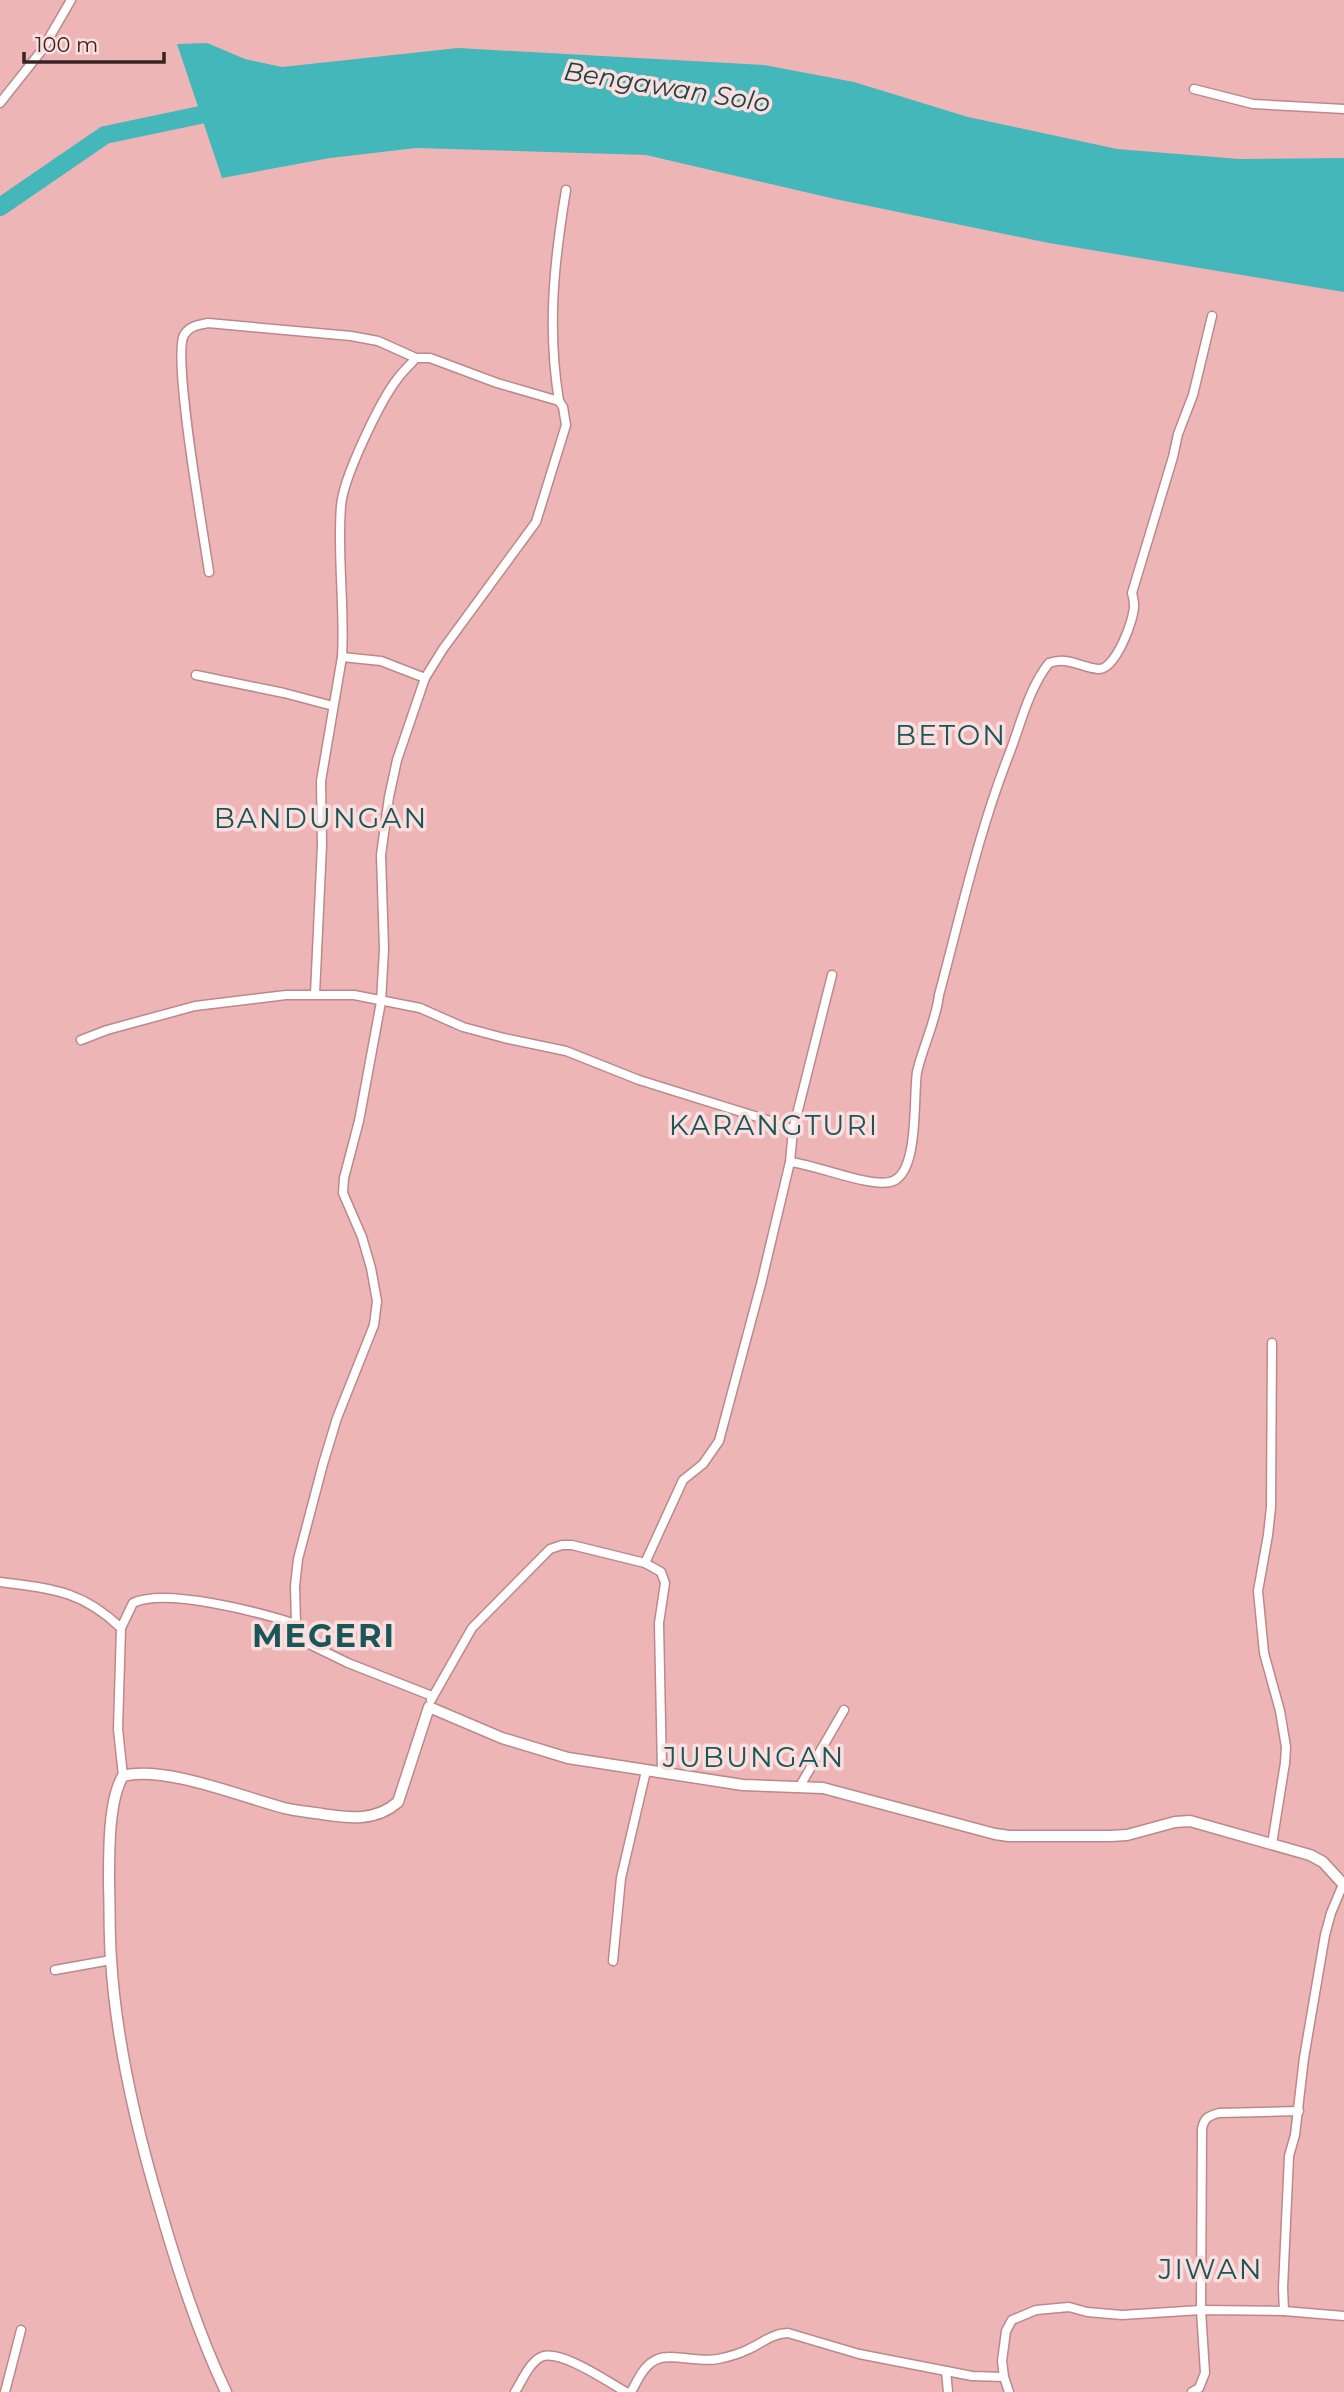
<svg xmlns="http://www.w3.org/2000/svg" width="1344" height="2392" font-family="Montserrat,sans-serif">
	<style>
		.water { fill: #43b7ba }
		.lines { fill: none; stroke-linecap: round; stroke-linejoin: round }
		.river { stroke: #43b7ba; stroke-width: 18 }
		.minor-casing { stroke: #bd8889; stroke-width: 11 }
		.tertiary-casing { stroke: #bd8889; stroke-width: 13 }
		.minor { stroke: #fff; stroke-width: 8 }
		.tertiary { stroke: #fff; stroke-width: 10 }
		.labels { text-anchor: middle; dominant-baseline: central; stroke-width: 7; stroke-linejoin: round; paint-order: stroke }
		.water-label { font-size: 26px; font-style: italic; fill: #204344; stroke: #fbdede }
		.quarter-label { font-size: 28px; letter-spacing: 2px; fill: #1a5658; stroke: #fbdede }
		.district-label { font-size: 32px; font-weight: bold; letter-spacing: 2px; fill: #1a5658; stroke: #fbdede }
	</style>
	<rect width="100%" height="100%" fill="#edb5b6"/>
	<polygon class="water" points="207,43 245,59 282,67 458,48 764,65 854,82 968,117 1117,149 1239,159 1344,158 1344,292 1049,243 835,199 646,155 416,148 330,158 222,178 177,44"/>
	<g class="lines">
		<polyline class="river" points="0,207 105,135 224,110"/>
		<defs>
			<g id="minor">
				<polyline points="1194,89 1253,104 1344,109"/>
				<polyline points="0,103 42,50 71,0"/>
				<path d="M 209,572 C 204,536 172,357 184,335 C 189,326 198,325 208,323 L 351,336 L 378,341 L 416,358"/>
				<path d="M 342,657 C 345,607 337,556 341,506 C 343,478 380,401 398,378 C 403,371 410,365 416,358 L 430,358 L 497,383 L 559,401"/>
				<polyline points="196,675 284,693 333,706"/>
				<polyline points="315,994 322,845 321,781 342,657 381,661 425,678"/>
				<polyline points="81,1040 107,1030 195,1006 286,995 354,995 420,1008 463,1027 504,1038 566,1051 639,1080 767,1120 793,1130 790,1162 761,1284 719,1441 703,1464 683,1480 645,1563"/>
				<polyline points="793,1130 832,975"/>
				<path d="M 790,1162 C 817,1165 868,1187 890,1182 C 920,1176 913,1096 917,1072 C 923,1046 936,1021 939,995 C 961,913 979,830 1010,752 C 1021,723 1029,688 1049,663 C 1067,656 1080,667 1098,669 C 1115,671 1135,619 1134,604 C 1134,601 1133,597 1132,593 L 1173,457 L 1178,434 L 1193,395 L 1212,316"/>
				<polyline points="1272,1343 1271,1507 1268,1535 1258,1591 1264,1653 1280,1711 1286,1747 1285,1763 1272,1844"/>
				<path d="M 0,1582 C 52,1589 81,1590 121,1628 L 118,1729 L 123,1776"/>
				<path d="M 121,1628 L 133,1603 C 165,1587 262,1613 296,1624"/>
				<path d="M 432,1696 L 348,1663 L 305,1642 L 298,1632 L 296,1624 L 295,1586 L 298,1559 L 323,1464 L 337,1418 L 374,1325 L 377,1301 L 371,1268 L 362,1237 L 343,1193 L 344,1178 L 359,1121 L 381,1002 L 384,949 L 381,855 L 389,797 L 397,760 L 425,678 L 443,649 L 536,522 L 566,425 L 563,407 L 559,401 C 547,328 554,262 566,190"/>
				<polyline points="431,1700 472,1628 550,1549 562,1545 572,1545 645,1563 661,1572 665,1583 659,1623 662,1772"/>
				<polyline points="800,1786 844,1710"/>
				<polyline points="613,1961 621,1878 646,1771"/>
				<polyline points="55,1970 111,1960"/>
				<polyline points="1284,2311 1283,2288 1289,2156 1295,2135 1304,2058 1325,1935 1331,1913 1344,1882"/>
				<polyline points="946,2371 948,2392"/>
				<polyline points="5,2392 21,2330"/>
				<path d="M 515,2392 C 522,2381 529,2363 541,2357 C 559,2348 608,2382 626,2392"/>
				<path d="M 631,2392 C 638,2380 644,2364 658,2359 C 671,2353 700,2363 718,2359 C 728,2357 739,2354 749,2349 C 762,2343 773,2333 788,2333 L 859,2354 L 972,2376 L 1004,2377"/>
				<polyline points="1009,2392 1004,2377 1002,2361 1006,2331 1012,2320 1036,2310 1069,2307 1087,2312 1122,2315 1201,2310 1284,2311 1344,2316"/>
				<path d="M 1192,2392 L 1199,2388 L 1205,2373 L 1201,2310 L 1202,2129 C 1204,2118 1208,2116 1219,2113 L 1299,2111"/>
			</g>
			<path id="tertiary" d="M 226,2392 C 198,2333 178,2270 160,2208 C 136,2127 116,2043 111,1959 C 109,1934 110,1909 109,1885 C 109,1856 108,1800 123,1776 C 164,1765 242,1797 284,1808 C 296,1811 309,1812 322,1814 C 349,1818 375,1822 398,1802 L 429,1707 L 502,1738 L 568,1758 L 743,1785 L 823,1788 L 995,1834 L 1009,1836 L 1110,1836 L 1127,1835 L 1175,1822 L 1190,1821 L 1310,1855 L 1323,1862 L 1344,1885"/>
		</defs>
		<use href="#minor" class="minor-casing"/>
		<use href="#tertiary" class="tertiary-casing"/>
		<use href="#minor" class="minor"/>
		<use href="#tertiary" class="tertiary"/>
	</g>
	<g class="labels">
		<g class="water-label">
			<text transform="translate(667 87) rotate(9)">Bengawan Solo</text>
		</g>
		<g class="quarter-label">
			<text x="951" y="735">BETON</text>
			<text x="321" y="818">BANDUNGAN</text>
			<text x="774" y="1125">KARANGTURI</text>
			<text x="754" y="1757">JUBUNGAN</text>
			<text x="1211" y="2269">JIWAN</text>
		</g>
		<g class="district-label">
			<text x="324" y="1635">MEGERI</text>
		</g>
	</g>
	<path d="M24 52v10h140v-10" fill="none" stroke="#382323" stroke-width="3.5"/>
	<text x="35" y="52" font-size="21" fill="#382323" stroke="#fbdede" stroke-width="5" paint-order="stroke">100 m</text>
</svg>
